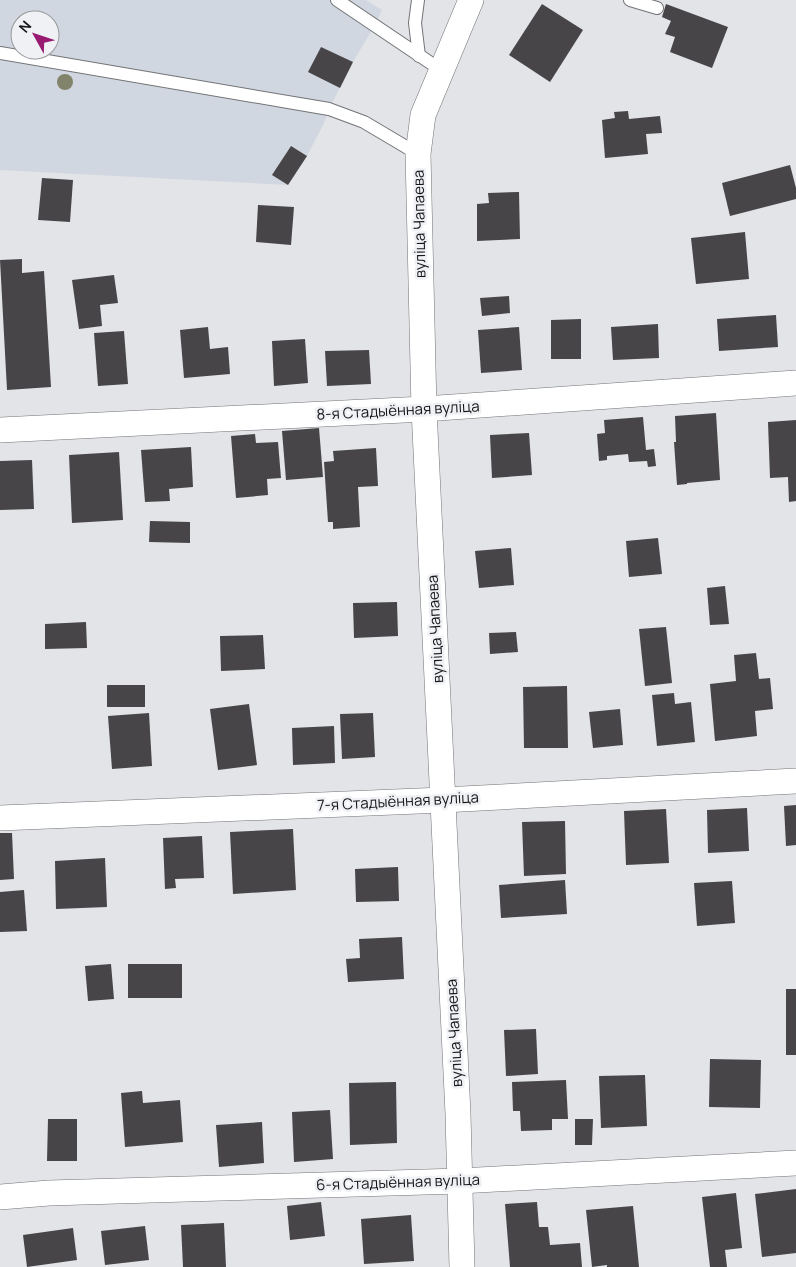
<svg xmlns="http://www.w3.org/2000/svg" width="796" height="1267" font-family="Manrope,sans-serif">
	<style>
		.built { fill: #d1d7e0; fill-rule: evenodd }
		.building { fill: #474547 }
		.lines { fill: none; stroke-linecap: round; stroke-linejoin: round }
		.service-casing { stroke: #727476; stroke-width: 14 }
		.minor-casing { stroke: #727476; stroke-width: 26 }
		.service { stroke: #fff; stroke-width: 12 }
		.minor { stroke: #fff; stroke-width: 25 }
		.tree { fill: #81836a }
		.labels { text-anchor: middle; dominant-baseline: central; stroke-width: 5; stroke-linejoin: round; paint-order: stroke }
		.street-label { font-size: 15px; fill: #151617; stroke: #eff1f4 }
	</style>
	<rect width="100%" height="100%" fill="#e2e4e7"/>
	<path class="built" d="M 0,0 L 366,0 L 382,10 L 375,25 L 353,62 L 329,109 L 324,123 L 307,156 L 288,185 L 0,170 ZM 20,20 L 50,20 L 50,50 L 20,50 Z"/>
	<g class="building">
		<polygon points="542,4 583,30 550,82 509,55"/>
		<polygon points="666,4 728,27 712,68 670,52 675,37 665,34 671,21 662,17"/>
		<polygon points="321,47 353,62 340,88 308,72"/>
		<polygon points="628,111 629,119 660,116 662,133 646,134 648,154 605,158 602,120 615,118 614,112"/>
		<polygon points="291,146 307,156 288,185 272,175"/>
		<polygon points="790,165 796,188 796,199 730,216 722,183"/>
		<polygon points="42,178 73,180 70,222 38,220"/>
		<polygon points="519,192 520,239 477,241 477,204 489,203 488,193"/>
		<polygon points="258,205 294,207 291,245 256,242"/>
		<polygon points="745,232 749,279 696,284 691,238"/>
		<polygon points="22,259 22,273 44,271 51,387 7,390 0,260"/>
		<polygon points="114,275 118,303 100,305 102,326 79,329 72,280"/>
		<polygon points="509,296 510,313 482,316 480,298"/>
		<polygon points="776,315 778,347 719,351 717,319"/>
		<polygon points="581,319 581,359 551,359 551,320"/>
		<polygon points="658,324 659,358 613,360 611,327"/>
		<polygon points="208,327 210,349 228,347 230,374 184,378 180,330"/>
		<polygon points="519,327 522,370 481,373 478,330"/>
		<polygon points="124,331 128,384 98,386 94,333"/>
		<polygon points="305,339 308,383 274,386 272,341"/>
		<polygon points="369,350 371,384 327,386 325,351"/>
		<polygon points="716,413 720,480 687,483 687,484 677,485 674,442 676,442 675,416"/>
		<polygon points="643,417 646,450 654,449 656,466 648,467 647,461 629,462 628,454 607,456 607,460 599,461 597,434 605,433 604,420"/>
		<polygon points="796,420 796,501 789,502 788,477 770,478 768,422"/>
		<polygon points="319,428 323,477 286,480 282,431"/>
		<polygon points="529,433 532,475 492,478 490,435"/>
		<polygon points="255,434 256,443 278,442 281,478 267,479 268,495 236,498 231,436"/>
		<polygon points="191,447 193,487 169,489 170,501 145,502 141,450"/>
		<polygon points="376,448 378,486 358,487 360,527 333,529 333,522 328,522 324,462 334,461 333,451"/>
		<polygon points="119,452 123,520 72,523 69,455"/>
		<polygon points="32,460 34,509 0,510 0,461"/>
		<polygon points="150,521 190,522 190,543 149,542"/>
		<polygon points="658,538 662,574 629,577 626,541"/>
		<polygon points="511,548 514,585 479,588 475,551"/>
		<polygon points="725,586 729,624 710,625 707,588"/>
		<polygon points="397,602 398,636 354,638 353,603"/>
		<polygon points="86,622 87,648 45,649 45,624"/>
		<polygon points="666,627 672,683 645,686 639,629"/>
		<polygon points="516,632 518,652 490,654 489,633"/>
		<polygon points="263,635 265,669 221,671 220,636"/>
		<polygon points="756,653 759,679 770,678 773,709 755,711 757,736 715,741 710,684 736,681 734,655"/>
		<rect x="107" y="685" width="38" height="22"/>
		<polygon points="567,686 568,748 524,748 523,687"/>
		<polygon points="674,693 675,704 691,702 695,742 657,746 652,695"/>
		<polygon points="249,704 257,765 218,770 210,709"/>
		<polygon points="620,709 623,745 593,748 589,712"/>
		<polygon points="149,713 152,766 112,769 108,716"/>
		<polygon points="373,713 375,757 342,759 340,714"/>
		<polygon points="334,726 335,763 293,765 292,728"/>
		<polygon points="796,805 796,845 786,846 784,806"/>
		<polygon points="747,808 749,851 708,853 707,810"/>
		<polygon points="666,809 669,863 626,865 624,811"/>
		<polygon points="565,821 566,874 524,876 522,822"/>
		<polygon points="293,829 296,890 233,894 230,832"/>
		<polygon points="0,833 12,833 14,879 0,880"/>
		<polygon points="202,836 204,878 175,879 176,888 165,889 163,838"/>
		<polygon points="105,858 107,907 56,909 55,861"/>
		<polygon points="398,867 399,901 356,902 355,869"/>
		<polygon points="565,880 567,914 501,918 499,885"/>
		<polygon points="732,881 735,923 697,926 694,883"/>
		<polygon points="24,890 27,931 0,932 0,892"/>
		<polygon points="402,937 404,979 348,982 346,959 360,958 359,939"/>
		<polygon points="111,964 114,999 88,1001 85,966"/>
		<rect x="128" y="964" width="54" height="34"/>
		<rect x="786" y="989" width="10" height="66"/>
		<polygon points="536,1029 538,1074 506,1076 504,1030"/>
		<polygon points="710,1059 761,1060 760,1108 709,1107"/>
		<polygon points="645,1075 647,1126 601,1128 599,1076"/>
		<polygon points="566,1080 568,1119 552,1119 552,1130 521,1131 520,1111 513,1111 512,1082"/>
		<polygon points="396,1082 397,1143 350,1145 349,1083"/>
		<polygon points="142,1091 143,1103 180,1100 183,1142 125,1147 121,1093"/>
		<polygon points="330,1110 333,1159 294,1162 292,1112"/>
		<polygon points="48,1119 77,1119 77,1161 47,1161"/>
		<polygon points="575,1119 593,1119 592,1145 575,1145"/>
		<polygon points="262,1122 264,1163 219,1167 216,1125"/>
		<polygon points="796,1189 796,1253 762,1257 755,1194"/>
		<polygon points="736,1193 742,1248 725,1250 727,1267 710,1267 702,1197"/>
		<polygon points="321,1202 325,1236 290,1240 287,1206"/>
		<polygon points="537,1202 539,1227 548,1227 550,1245 580,1243 582,1267 510,1267 505,1204"/>
		<polygon points="633,1206 639,1267 607,1267 607,1265 592,1267 586,1210"/>
		<polygon points="411,1215 414,1261 364,1264 361,1219"/>
		<polygon points="224,1223 226,1267 183,1267 181,1225"/>
		<polygon points="145,1226 149,1260 105,1265 101,1231"/>
		<polygon points="73,1228 77,1260 27,1267 23,1235"/>
	</g>
	<g class="lines">
		<defs>
			<g id="service">
				<polyline points="337,0 441,70"/>
				<polyline points="418,0 415,23 419,56"/>
				<polyline points="630,0 657,8"/>
				<polyline points="0,53 329,109 364,122 418,154"/>
			</g>
			<g id="minor">
				<polyline points="0,430 424,409 796,383"/>
				<polyline points="0,818 443,800 796,781"/>
				<polyline points="0,1197 49,1193 460,1181 796,1163"/>
				<polyline points="462,1267 458,1114 424,409 418,154 423,115 471,0"/>
			</g>
		</defs>
		<use href="#service" class="service-casing"/>
		<use href="#minor" class="minor-casing"/>
		<use href="#service" class="service"/>
		<use href="#minor" class="minor"/>
	</g>
	<circle class="tree" cx="65" cy="82" r="8"/>
	<g class="labels">
		<g class="street-label">
			<text transform="translate(419 224) rotate(-91)">вуліца Чапаева</text>
			<text transform="translate(398 410) rotate(-3)">8-я Стадыённая вуліца</text>
			<text transform="translate(435 629) rotate(-93)">вуліца Чапаева</text>
			<text transform="translate(398 801) rotate(-3)">7-я Стадыённая вуліца</text>
			<text transform="translate(454 1033) rotate(-93)">вуліца Чапаева</text>
			<text transform="translate(398 1182) rotate(-2)">6-я Стадыённая вуліца</text>
		</g>
	</g>
	<g transform="translate(35 35) rotate(310)"><circle r="24" fill="#eff1f4" stroke="#98999c"/>
	<path d="M0-4L9 19L0 12L-9 19Z" fill="#981a71"/>
	<text y="-8" font-size="14" font-weight="bold" text-anchor="middle" fill="#151617">N</text>
	</g>
</svg>
